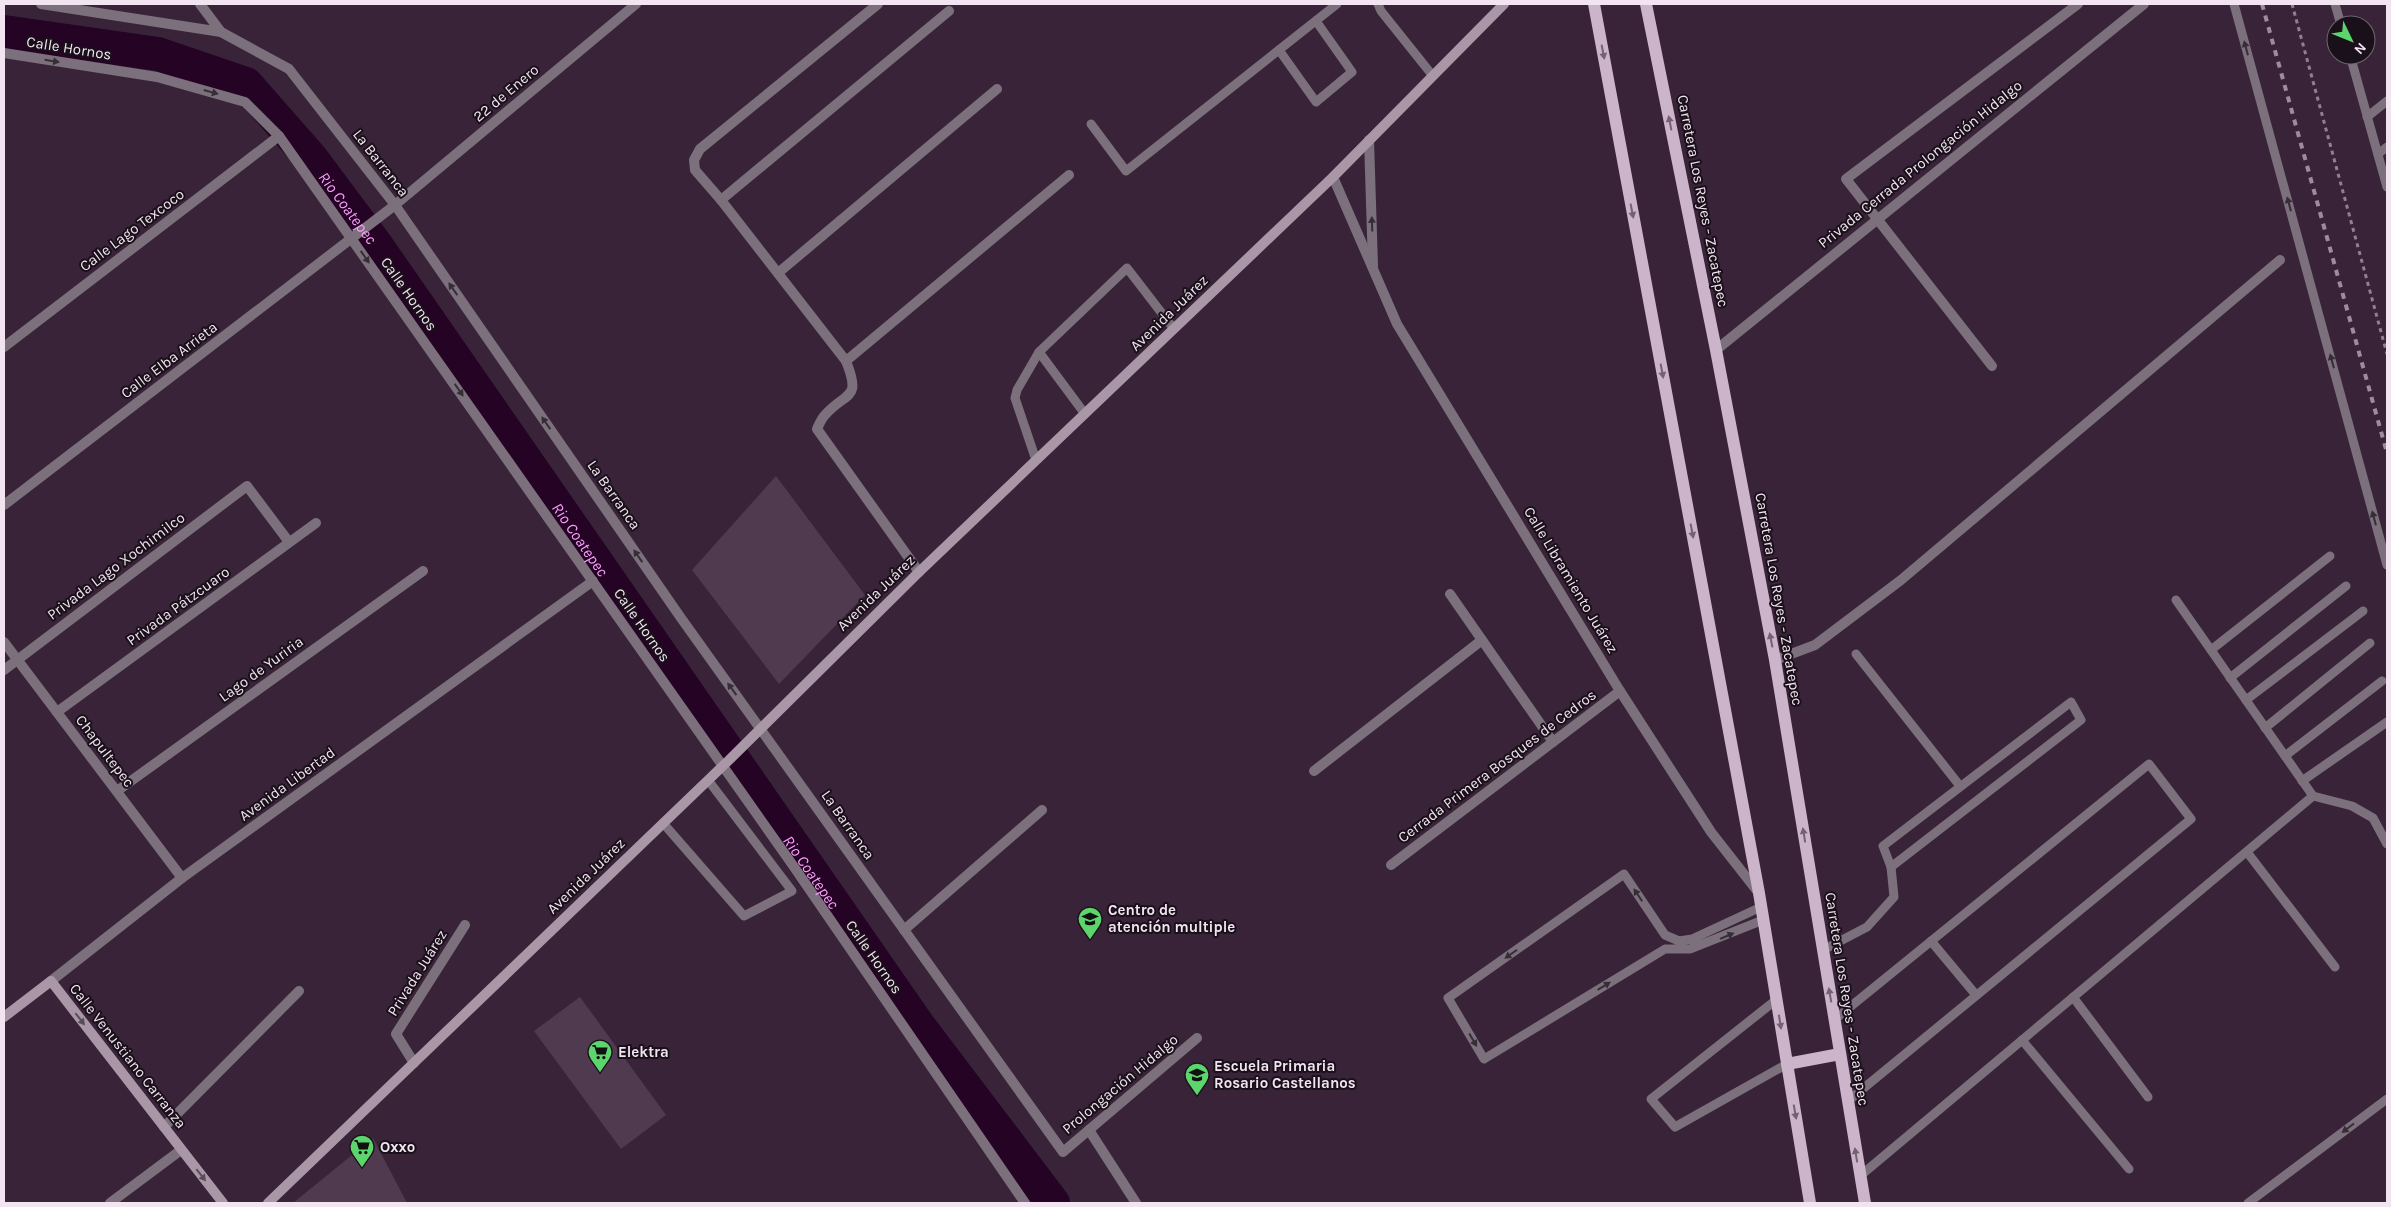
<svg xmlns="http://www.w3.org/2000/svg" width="2391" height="1207" font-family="Karla,sans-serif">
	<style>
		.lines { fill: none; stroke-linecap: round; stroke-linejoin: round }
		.river { stroke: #240325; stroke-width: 34 }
		.building { fill: #503a50 }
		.path { stroke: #918091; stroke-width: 3; stroke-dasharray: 4 4; stroke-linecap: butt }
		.lane { stroke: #7b707b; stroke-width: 9 }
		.street { stroke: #7b707b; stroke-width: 10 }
		.secondary { stroke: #a997a8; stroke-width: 10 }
		.primary { stroke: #ccb5cb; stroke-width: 12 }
		.rail { stroke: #9d8c9c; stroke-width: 4; stroke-dasharray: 6 6; stroke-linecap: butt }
		.oneway { fill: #372d37 }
		.oneway2 { fill: #736272 }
		.oneway3 { fill: #5a4d5a }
		.labels { text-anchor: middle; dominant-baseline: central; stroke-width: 4; stroke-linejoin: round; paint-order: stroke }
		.street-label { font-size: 15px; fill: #f2e4f1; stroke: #1a101a }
		.poi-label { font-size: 15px; font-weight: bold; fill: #f2e4f1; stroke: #1a101a; text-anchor: start }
		.water-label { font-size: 16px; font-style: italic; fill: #fb9ffd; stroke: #1a101a }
	</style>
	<rect width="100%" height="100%" fill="#382338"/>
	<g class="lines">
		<path class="river" id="s1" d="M 4,32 L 158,54 L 246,84 L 311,158 L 376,245 L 918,1025 L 1053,1203"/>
	</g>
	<g class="building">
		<polygon points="776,476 865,595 779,684 692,570"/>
		<polygon points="580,997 666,1115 621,1149 534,1031"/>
		<polygon points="373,1138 407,1203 293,1203"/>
	</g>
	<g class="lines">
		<polyline class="path" points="2292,4 2387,354"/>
		<g class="lane">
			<polyline points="1378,4 1381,11 1433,76"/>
			<polyline points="2234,4 2387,565"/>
			<polyline points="2335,4 2341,25"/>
			<polyline points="1279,50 1316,102 1352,72 1316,21"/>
			<polyline points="2350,55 2387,187"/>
			<polyline points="2367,117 2387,101"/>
			<polyline points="1091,124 1126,171 1337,4"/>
			<polyline points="2378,154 2387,147"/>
			<polyline points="1085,414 1039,352 1127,268 1174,329"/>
			<polyline points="1036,460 1015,398 1017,390 1039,352"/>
			<polyline points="2211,650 2330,556"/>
			<polyline points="1856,654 1960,786"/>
			<polyline points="2230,678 2346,586"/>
			<polyline points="2246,700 2363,611"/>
			<polygon points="2071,702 2081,720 1891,867 1883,846"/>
			<polyline points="2265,728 2370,643"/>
			<polyline points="2285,756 2382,681"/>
			<polyline points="2302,781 2387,722"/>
			<polyline points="2313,796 2352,806 2373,818 2387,844"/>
			<polyline points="663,823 744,916 792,891 708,780"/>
			<polyline points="2247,852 2335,967"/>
			<polyline points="1761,907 1692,939 1679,941 1665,935 1624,874 1448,998 1484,1059 1665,949 1690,949 1763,920"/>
			<polyline points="1931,941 1976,995"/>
			<polyline points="1823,950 1867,927 1894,897 1891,867"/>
			<polyline points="2073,997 2148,1097"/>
			<polyline points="1776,1000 1651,1099 1675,1127 1787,1064"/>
			<polyline points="1834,1020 2149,764 2191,819 1848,1101"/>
			<polyline points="2022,1040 2129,1169"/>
			<polyline points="1860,1176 2313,796 2176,600"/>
			<polyline points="2248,1203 2387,1099"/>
		</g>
		<g class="street">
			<polyline points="41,4 221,32 289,69 395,205 681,618 1063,1152 1197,1038"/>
			<polyline points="200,4 221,32"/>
			<path d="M 878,4 L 700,149 L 694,160 L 695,170 L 721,200 L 846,361 C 862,401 846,391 825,415 C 821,419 819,425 817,429 L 919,572"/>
			<polyline points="4,53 157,77 245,102 279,136 794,867 1025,1203"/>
			<polyline points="1369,140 1373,266"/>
			<polyline points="1333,177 1397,324 1620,691 1711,832 1758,892"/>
			<polyline points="721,200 949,11"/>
			<polyline points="778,273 997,89"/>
			<polyline points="4,347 279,136"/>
			<polyline points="1716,350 2144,4"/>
			<polyline points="846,361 1069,175"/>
			<polyline points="1992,366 1846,179 2078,4"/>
			<polyline points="4,505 395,205 636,4"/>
			<polyline points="1450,594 1553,742"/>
			<polyline points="4,642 182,878"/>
			<polyline points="1775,660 1815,645 1901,580 2280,260"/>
			<polyline points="4,670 247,486 289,542"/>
			<polyline points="57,712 316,523"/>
			<polyline points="1314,771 1482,640"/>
			<polyline points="117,791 423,571"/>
			<polyline points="1391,865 1620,691"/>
			<polyline points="904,930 1042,810"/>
			<polyline points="51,981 182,878 593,581"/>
			<polyline points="414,1063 396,1034 465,925"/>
			<polyline points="164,1127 299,991"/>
			<polyline points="1089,1130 1136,1203"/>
			<polyline points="110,1203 181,1150"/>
		</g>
		<g class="secondary">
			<polyline points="4,1017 51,981 223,1203"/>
			<polyline points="268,1203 727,762 919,572 1333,177 1504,4"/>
		</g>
		<g class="primary">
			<polyline points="1594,4 1759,893 1810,1203"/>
			<polyline points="1646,4 1716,350 1775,660 1865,1203"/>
			<polyline points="1787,1064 1840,1054"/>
		</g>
		<polyline class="rail" points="2262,4 2387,453"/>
	</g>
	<defs><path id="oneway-solid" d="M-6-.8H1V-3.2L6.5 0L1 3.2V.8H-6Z" transform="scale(1.25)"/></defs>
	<g class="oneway">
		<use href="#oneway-solid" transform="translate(2246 48) rotate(-105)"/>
		<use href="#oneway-solid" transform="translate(52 61) rotate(9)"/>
		<use href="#oneway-solid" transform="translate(211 92) rotate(16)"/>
		<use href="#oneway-solid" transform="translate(2289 204) rotate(-105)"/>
		<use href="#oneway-solid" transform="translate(1372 224) rotate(-92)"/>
		<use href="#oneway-solid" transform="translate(365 257) rotate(55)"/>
		<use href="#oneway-solid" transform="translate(453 289) rotate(-125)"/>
		<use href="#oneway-solid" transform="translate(2332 361) rotate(-105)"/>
		<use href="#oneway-solid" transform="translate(459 390) rotate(55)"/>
		<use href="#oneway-solid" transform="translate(546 423) rotate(-125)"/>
		<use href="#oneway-solid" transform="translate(2374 518) rotate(-105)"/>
		<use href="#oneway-solid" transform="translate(638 556) rotate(-125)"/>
		<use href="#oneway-solid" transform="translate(732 689) rotate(-126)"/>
		<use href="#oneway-solid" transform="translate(1638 895) rotate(-124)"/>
		<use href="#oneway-solid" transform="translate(1727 936) rotate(-23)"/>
		<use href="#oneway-solid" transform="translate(1511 954) rotate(145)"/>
		<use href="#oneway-solid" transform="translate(1604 986) rotate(-31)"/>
		<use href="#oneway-solid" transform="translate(1473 1040) rotate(60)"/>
		<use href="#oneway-solid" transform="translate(2348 1128) rotate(143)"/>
	</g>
	<g class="oneway2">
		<use href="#oneway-solid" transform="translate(1603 52) rotate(79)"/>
		<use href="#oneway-solid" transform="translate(1670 123) rotate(-101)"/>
		<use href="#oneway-solid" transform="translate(1632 211) rotate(79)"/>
		<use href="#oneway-solid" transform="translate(1662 371) rotate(79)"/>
		<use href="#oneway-solid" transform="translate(1692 531) rotate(79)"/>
		<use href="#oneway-solid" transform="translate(1771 640) rotate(-101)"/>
		<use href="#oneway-solid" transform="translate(1804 835) rotate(-99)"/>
		<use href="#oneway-solid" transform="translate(1830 995) rotate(-100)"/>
		<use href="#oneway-solid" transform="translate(1780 1022) rotate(81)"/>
		<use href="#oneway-solid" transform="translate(1795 1112) rotate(80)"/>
		<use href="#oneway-solid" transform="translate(1856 1155) rotate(-99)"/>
	</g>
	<g class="oneway3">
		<use href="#oneway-solid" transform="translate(80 1019) rotate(52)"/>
		<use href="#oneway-solid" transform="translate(201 1175) rotate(52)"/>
	</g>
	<defs>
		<symbol id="school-pin" viewBox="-11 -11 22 30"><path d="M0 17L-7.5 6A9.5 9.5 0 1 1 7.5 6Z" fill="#5cd56d" stroke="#1a101a"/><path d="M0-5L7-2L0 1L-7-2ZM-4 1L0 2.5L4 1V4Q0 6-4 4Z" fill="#111"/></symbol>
		<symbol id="supermarket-pin" viewBox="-11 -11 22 30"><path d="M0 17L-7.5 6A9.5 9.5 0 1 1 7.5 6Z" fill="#5cd56d" stroke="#1a101a"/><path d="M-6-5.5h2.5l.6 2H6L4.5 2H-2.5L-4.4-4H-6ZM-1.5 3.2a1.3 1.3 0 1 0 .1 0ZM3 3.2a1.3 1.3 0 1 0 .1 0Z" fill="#111"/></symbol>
	</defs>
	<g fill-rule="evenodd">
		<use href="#school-pin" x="1076" y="905" width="28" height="38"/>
		<use href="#supermarket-pin" x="586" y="1038" width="28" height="38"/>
		<use href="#school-pin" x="1183" y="1061" width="28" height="38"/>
		<use href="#supermarket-pin" x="348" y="1133" width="28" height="38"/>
	</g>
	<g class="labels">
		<g class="street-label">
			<text transform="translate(69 48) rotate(9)">Calle Hornos</text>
			<text transform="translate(506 93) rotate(-40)">22 de Enero</text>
			<text transform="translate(381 163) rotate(52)">La Barranca</text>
			<text transform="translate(1920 164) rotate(-39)">Privada Cerrada Prolongación Hidalgo</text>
			<text transform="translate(1703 201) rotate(79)">Carretera Los Reyes - Zacatepec</text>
			<text transform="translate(132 230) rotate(-37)">Calle Lago Texcoco</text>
			<text transform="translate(409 294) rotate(55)">Calle Hornos</text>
			<text transform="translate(1169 313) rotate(-44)">Avenida Juárez</text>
			<text transform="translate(169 360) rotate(-37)">Calle Elba Arrieta</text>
			<text transform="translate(614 495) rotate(55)">La Barranca</text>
			<text transform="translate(116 566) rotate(-37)">Privada Lago Xochimilco</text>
			<text transform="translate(1571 580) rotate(59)">Calle Libramiento Juárez</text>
			<text transform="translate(876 593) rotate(-44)">Avenida Juárez</text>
			<text transform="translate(1779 599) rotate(80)">Carretera Los Reyes - Zacatepec</text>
			<text transform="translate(178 606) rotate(-36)">Privada Pátzcuaro</text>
			<text transform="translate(642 625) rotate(55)">Calle Hornos</text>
			<text transform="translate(261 669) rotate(-36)">Lago de Yuriria</text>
			<text transform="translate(105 751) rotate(53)">Chapultepec</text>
			<text transform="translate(1497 766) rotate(-37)">Cerrada Primera Bosques de Cedros</text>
			<text transform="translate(287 784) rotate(-36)">Avenida Libertad</text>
			<text transform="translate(848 825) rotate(55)">La Barranca</text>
			<text transform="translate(586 876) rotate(-44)">Avenida Juárez</text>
			<text transform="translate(874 957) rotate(55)">Calle Hornos</text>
			<text transform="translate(417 973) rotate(-58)">Privada Juárez</text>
			<text transform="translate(1847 999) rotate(81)">Carretera Los Reyes - Zacatepec</text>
			<text transform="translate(128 1056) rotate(52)">Calle Venustiano Carranza</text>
			<text transform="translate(1120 1084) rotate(-40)">Prolongación Hidalgo</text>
		</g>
		<g class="poi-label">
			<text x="1108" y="910">Centro de<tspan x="1108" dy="17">atención multiple</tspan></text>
			<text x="618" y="1052">Elektra</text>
			<text x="1214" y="1066">Escuela Primaria<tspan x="1214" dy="17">Rosario Castellanos</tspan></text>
			<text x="380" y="1147">Oxxo</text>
		</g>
		<g class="water-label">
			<text stroke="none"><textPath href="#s1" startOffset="409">Rio Coatepec</textPath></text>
			<text stroke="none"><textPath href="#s1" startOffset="814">Rio Coatepec</textPath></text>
			<text stroke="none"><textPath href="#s1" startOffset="1219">Rio Coatepec</textPath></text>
		</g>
	</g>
	<rect width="2391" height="1207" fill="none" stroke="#f2e4f1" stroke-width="10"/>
	<g transform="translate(2351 40) rotate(133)"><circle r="24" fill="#1a101a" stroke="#706570"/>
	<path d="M0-4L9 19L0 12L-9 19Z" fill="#5cd56d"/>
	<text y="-8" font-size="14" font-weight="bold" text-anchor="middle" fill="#f2e4f1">N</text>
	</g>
</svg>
